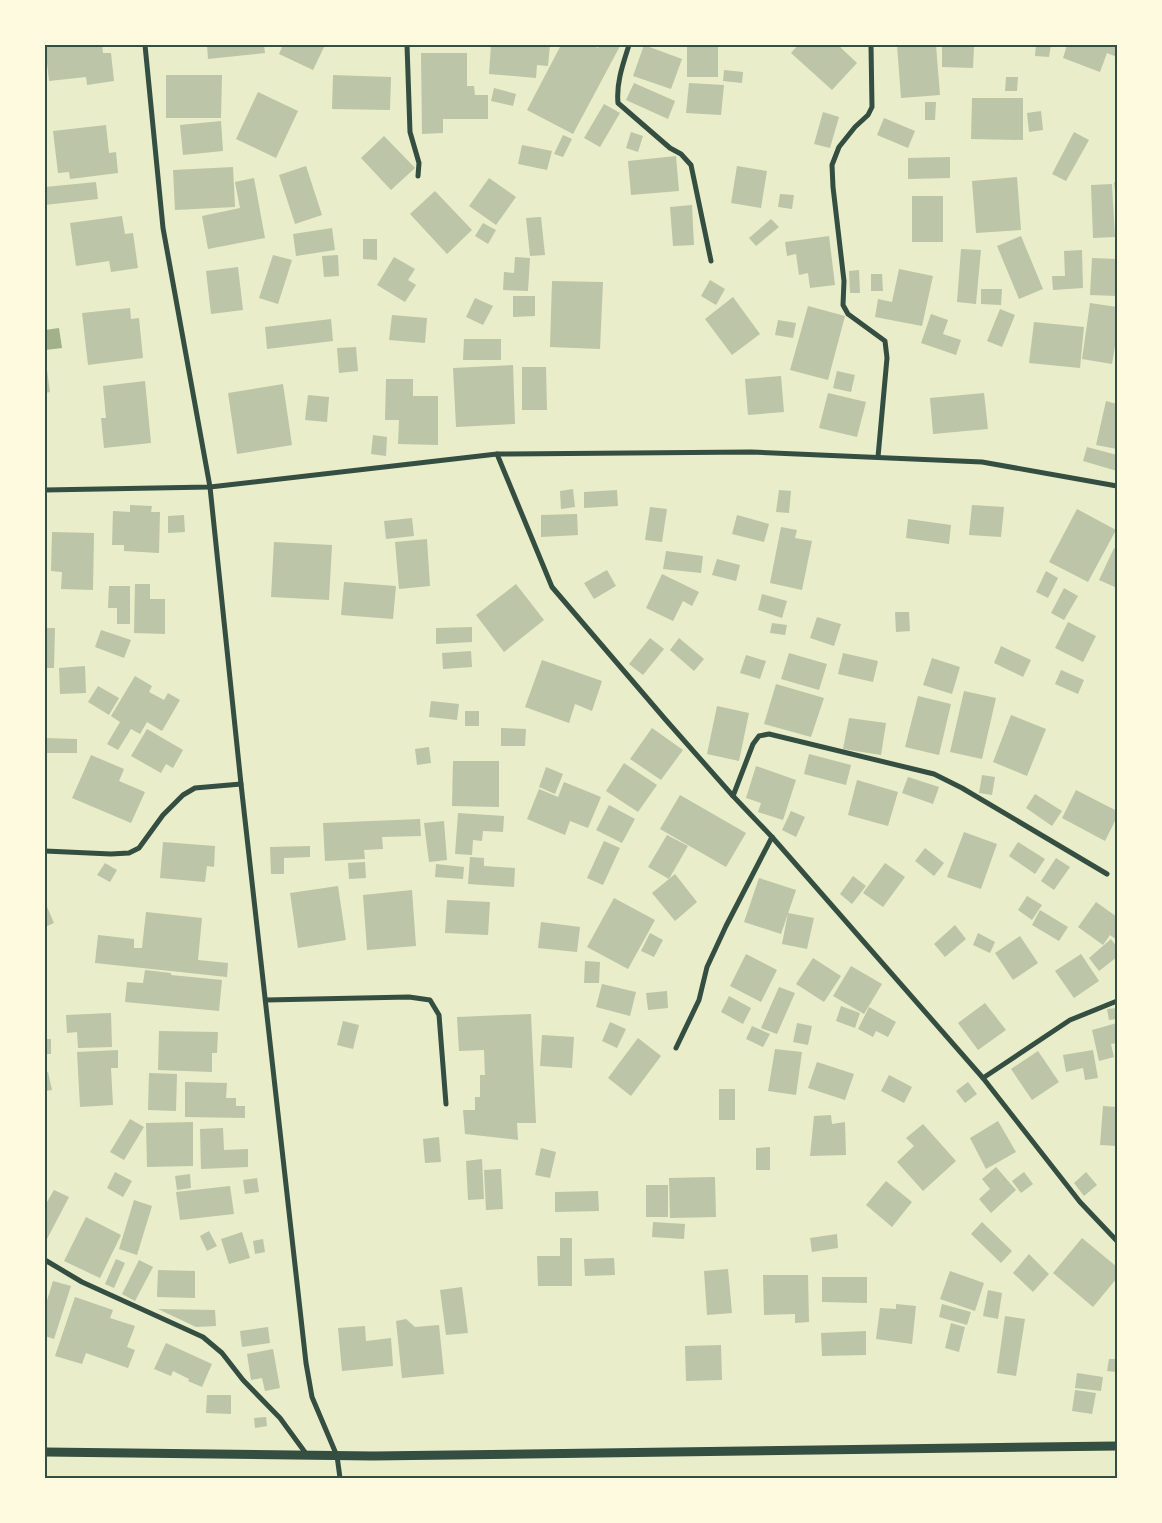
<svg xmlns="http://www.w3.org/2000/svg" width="1162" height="1523" font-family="'Noto Sans',sans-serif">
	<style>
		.water { fill: #a3b18a }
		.building { fill: #bcc5a7 }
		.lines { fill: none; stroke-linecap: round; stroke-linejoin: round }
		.minor { stroke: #344e41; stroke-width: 5 }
		.tertiary { stroke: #344e41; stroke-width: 9 }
		.neatline { fill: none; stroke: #344e41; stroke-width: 2 }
	</style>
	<rect width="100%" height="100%" fill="#e9edc9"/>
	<polygon class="water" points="59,328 62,348 45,350 45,330"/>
	<g class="building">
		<polygon points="45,45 102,45 103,53 111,53 114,81 87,85 86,77 49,81"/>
		<polygon points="207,45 264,45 265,53 208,59"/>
		<polygon points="283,45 325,45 313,70 279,54"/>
		<polygon points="491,45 550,45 548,66 537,65 536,78 489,74"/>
		<polygon points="561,45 593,45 598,48 599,45 620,46 573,134 527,110"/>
		<polygon points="644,45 682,59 671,89 633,76"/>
		<rect x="687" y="45" width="31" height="32"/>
		<polygon points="798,45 838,45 857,63 832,90 791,53"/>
		<polygon points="897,45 936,45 940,95 901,98"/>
		<polygon points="942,45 974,47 973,68 942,67"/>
		<polygon points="1036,45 1051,45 1049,57 1035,56"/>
		<polygon points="1067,45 1117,45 1117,57 1107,53 1100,72 1063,58"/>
		<polygon points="421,53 467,53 467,86 474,86 475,95 488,95 488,119 443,119 443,133 422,134"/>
		<polygon points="724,70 743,72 742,83 723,81"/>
		<polygon points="166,75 222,75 221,118 166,118"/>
		<polygon points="333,75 391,77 390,110 332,109"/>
		<polygon points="1006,77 1018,77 1017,91 1005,91"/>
		<polygon points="634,83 675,101 668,119 626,100"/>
		<polygon points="689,83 724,85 721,115 686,113"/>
		<polygon points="494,88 516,94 513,106 491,101"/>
		<polygon points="258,92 298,111 276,158 236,139"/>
		<polygon points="972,98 1023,98 1023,140 971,139"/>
		<polygon points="925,102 936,102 935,120 925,120"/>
		<polygon points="604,104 620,113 600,147 584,138"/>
		<polygon points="1041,111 1043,130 1029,132 1027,113"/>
		<polygon points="823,112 839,117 830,148 814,144"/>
		<polygon points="884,118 915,131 908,148 877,135"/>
		<polygon points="221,121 223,151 183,155 180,125"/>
		<polygon points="106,125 109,153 116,152 118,173 70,179 69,172 58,173 53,131"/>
		<polygon points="631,132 643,136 638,152 626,148"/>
		<polygon points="1074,132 1089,140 1066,181 1052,174"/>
		<polygon points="563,135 572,139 563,157 554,154"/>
		<polygon points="384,136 415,168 391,190 361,158"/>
		<polygon points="522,145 552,151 547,170 518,164"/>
		<polygon points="676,156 679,191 631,195 628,161"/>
		<polygon points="950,157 950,178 908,179 908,158"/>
		<polygon points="306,166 322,215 295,224 279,175"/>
		<polygon points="737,166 767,171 761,208 731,203"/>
		<polygon points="233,167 235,207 175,210 173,170"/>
		<polygon points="1017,177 1021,230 976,233 972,181"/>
		<polygon points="254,178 265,238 208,249 202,216 240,208 235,182"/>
		<polygon points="489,178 516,197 496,225 469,206"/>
		<polygon points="96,182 98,199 45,205 45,187"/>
		<polygon points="1114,182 1117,182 1117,201 1116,201"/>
		<polygon points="1112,184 1115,237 1093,238 1091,185"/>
		<polygon points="435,191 472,230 447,254 410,214"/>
		<polygon points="780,194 794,195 792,209 778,207"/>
		<rect x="912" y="196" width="31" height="46"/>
		<polygon points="692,205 694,245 673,246 670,207"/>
		<polygon points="122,216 125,234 133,233 138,268 111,272 109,261 76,266 70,223"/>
		<polygon points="541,217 545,255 530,256 526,218"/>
		<polygon points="771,219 779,227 756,246 749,238"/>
		<polygon points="483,223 496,230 488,244 475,236"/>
		<polygon points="332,228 335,250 296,256 293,234"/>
		<polygon points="829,236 835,285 810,288 808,273 799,275 796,254 787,256 785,242"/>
		<polygon points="1021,236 1043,289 1019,299 997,246"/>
		<polygon points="363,239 377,239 377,260 363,259"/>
		<polygon points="961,249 981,250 976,304 957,302"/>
		<polygon points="1082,250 1083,288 1053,290 1052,276 1065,276 1064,251"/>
		<polygon points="273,255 292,260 278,304 259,298"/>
		<polygon points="338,255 339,276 324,277 322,256"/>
		<polygon points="394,257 415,269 408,280 416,285 405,302 377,285"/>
		<polygon points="515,257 530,258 528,291 503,290 504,272 514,273"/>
		<polygon points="1092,258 1117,259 1117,296 1090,295"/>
		<polygon points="238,267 243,310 211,314 206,271"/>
		<polygon points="899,269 933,276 922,326 875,317 878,299 892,302"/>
		<polygon points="859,270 860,293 850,293 849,271"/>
		<polygon points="871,274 882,274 883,291 871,291"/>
		<polygon points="710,280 725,289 716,305 701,296"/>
		<polygon points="552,281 603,282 600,349 550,347"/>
		<polygon points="981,289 1002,289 1001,305 981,304"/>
		<polygon points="513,296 535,296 535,316 513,317"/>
		<polygon points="733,297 760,334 732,355 705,319"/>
		<polygon points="475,298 493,306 483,325 466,317"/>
		<polygon points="1090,303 1117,307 1117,334 1112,364 1082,359"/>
		<polygon points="808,306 845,316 828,380 790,370"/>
		<polygon points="130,308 131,319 139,318 143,358 88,365 82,313"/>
		<polygon points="1000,309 1015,315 1002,347 987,341"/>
		<polygon points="931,314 948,320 943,334 961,340 956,355 921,343"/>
		<polygon points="392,315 427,318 425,343 389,340"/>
		<polygon points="331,319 333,341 267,349 265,327"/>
		<polygon points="778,320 796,323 793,338 775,335"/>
		<polygon points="1034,322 1084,327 1080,368 1029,363"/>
		<polygon points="464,339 501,339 501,360 463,360"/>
		<polygon points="356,347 358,371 339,373 337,348"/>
		<polygon points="45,363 46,363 50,392 45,393"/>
		<polygon points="513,365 515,424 456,427 453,368"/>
		<polygon points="522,367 546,367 547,410 522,410"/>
		<polygon points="837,371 855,375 851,392 833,388"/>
		<polygon points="781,376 784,412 748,415 745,379"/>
		<polygon points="386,379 413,379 413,396 438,396 438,445 398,444 399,420 385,420"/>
		<polygon points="145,381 151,443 104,448 101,418 106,418 103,386"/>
		<polygon points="283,384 292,445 237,454 228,393"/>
		<polygon points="828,393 866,402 857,437 819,428"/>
		<polygon points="984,393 988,429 933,434 930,398"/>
		<polygon points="308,395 329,397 327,422 305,420"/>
		<polygon points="1106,401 1117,404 1117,449 1096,445"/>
		<polygon points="373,435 387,437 386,456 371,454"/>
		<polygon points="1087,447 1117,455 1117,471 1083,461"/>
		<polygon points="573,489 575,507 561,509 560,491"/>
		<polygon points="617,490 618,506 584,508 584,492"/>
		<polygon points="779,490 791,491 789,513 776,512"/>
		<polygon points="130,505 152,506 151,512 160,512 159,553 124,551 124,545 112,545 113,511 130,512"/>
		<polygon points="972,505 1004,507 1001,537 969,535"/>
		<polygon points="650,507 667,509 662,542 645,540"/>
		<polygon points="1077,509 1116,530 1088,582 1049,562"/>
		<polygon points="577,514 578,535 541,537 541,515"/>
		<polygon points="184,515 185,532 168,533 168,516"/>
		<polygon points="737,515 769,524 764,542 732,534"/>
		<polygon points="412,518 414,536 386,539 384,521"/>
		<polygon points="908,519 951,525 949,544 906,538"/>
		<polygon points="781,527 797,530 795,538 812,541 802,590 770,583"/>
		<polygon points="52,532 94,533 93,590 61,589 62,572 51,571"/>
		<polygon points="427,539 430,586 399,589 395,542"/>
		<polygon points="274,542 332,545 329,600 271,597"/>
		<polygon points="1114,548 1117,550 1117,588 1099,580"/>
		<polygon points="666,551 703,556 701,573 663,569"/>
		<polygon points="717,559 740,565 736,581 712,575"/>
		<polygon points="607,570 616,586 594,599 584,583"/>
		<polygon points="1046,571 1058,578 1048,598 1036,592"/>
		<polygon points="662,574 699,592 692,606 683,601 673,621 646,608"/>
		<polygon points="344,582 396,586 393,619 341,615"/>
		<polygon points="135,584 150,584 150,599 165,599 165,634 134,633"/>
		<polygon points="516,584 544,620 504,652 476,615"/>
		<polygon points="109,586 130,586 130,624 117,624 117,608 108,608"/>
		<polygon points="1064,588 1078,596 1064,620 1051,613"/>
		<polygon points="762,594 787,601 782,618 758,610"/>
		<polygon points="895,612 909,612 910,631 896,632"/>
		<polygon points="817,617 841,624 834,646 810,638"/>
		<polygon points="1068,622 1096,636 1083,662 1055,648"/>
		<polygon points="772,623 787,625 785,635 770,633"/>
		<polygon points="472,627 472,642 436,644 436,628"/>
		<polygon points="45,628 55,628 54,668 45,668"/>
		<polygon points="101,630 131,640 124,658 95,647"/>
		<polygon points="650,638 664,649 643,675 629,664"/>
		<polygon points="679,638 704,659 694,671 670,650"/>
		<polygon points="1001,646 1031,660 1023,677 994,663"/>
		<polygon points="471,651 472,667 443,669 442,653"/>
		<polygon points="789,653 827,664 819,690 781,679"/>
		<polygon points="843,653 878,661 873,682 838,674"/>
		<polygon points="746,655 766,661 760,679 740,673"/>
		<polygon points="932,658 960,667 952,694 923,685"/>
		<polygon points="542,660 602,681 592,711 575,704 569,723 525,707"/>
		<polygon points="85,666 86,693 60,694 59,668"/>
		<polygon points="1061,670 1084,680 1078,694 1055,684"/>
		<polygon points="135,676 152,686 149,692 164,700 168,693 180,700 162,731 147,722 140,734 131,729 118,750 107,744 120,722 111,716"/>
		<polygon points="776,684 824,698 811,737 764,724"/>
		<polygon points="98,686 119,698 109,715 88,702"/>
		<polygon points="964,691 996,698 982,759 950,752"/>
		<polygon points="918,696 951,704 939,755 905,747"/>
		<polygon points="431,701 459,704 457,720 429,717"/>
		<polygon points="717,706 749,713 739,761 707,754"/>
		<rect x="465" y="711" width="14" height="15"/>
		<polygon points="1011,715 1046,729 1027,776 993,762"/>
		<polygon points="849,718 886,723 881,755 843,749"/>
		<polygon points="501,728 526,729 525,746 501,746"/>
		<polygon points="652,728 683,750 661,780 630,759"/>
		<polygon points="147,729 183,750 173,768 166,764 161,773 131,756"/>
		<polygon points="45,738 77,739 77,753 45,753"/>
		<polygon points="429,747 431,763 417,765 415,749"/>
		<polygon points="809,754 851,765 846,785 804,774"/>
		<polygon points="91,755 124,769 119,781 145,792 131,823 72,798"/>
		<polygon points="453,761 499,761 499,807 452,806"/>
		<polygon points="624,763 657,785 638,812 606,791"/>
		<polygon points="756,766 796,780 783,820 758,812 761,803 746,798"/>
		<polygon points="546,767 563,774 555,794 539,787"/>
		<polygon points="982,775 995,777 992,795 979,793"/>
		<polygon points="908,777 939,787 933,804 902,793"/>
		<polygon points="857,780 898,792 888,826 848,815"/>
		<polygon points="564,782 601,797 588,828 570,821 565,835 527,819 539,789 558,797"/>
		<polygon points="1076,790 1117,811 1117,817 1105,841 1062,818"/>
		<polygon points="1035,794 1062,811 1052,826 1026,808"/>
		<polygon points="680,795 746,833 726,867 660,829"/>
		<polygon points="609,805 635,819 622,843 596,830"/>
		<polygon points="791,811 805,817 796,837 782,830"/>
		<polygon points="458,813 504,816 503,832 483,831 482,841 473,840 472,855 455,854"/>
		<polygon points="420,819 421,836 382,837 383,849 364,850 365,859 325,861 323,823"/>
		<polygon points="444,821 447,860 429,862 424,823"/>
		<polygon points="964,832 997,844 981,889 947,877"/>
		<polygon points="667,835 688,846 669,879 648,867"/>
		<polygon points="604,841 620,848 603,885 587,878"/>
		<polygon points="163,842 215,846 214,867 207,866 205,882 160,878"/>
		<polygon points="1018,842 1045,859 1035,874 1009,856"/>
		<polygon points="310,846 310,857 284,858 284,874 271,874 270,847"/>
		<polygon points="925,848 944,863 934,876 915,861"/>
		<polygon points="470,857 484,858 484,866 515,868 514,887 468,884"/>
		<polygon points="1056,858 1070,867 1054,890 1041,881"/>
		<polygon points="365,862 366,878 349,879 348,863"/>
		<polygon points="105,863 117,870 110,882 97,875"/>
		<polygon points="885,863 905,877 883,907 863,893"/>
		<polygon points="436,864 464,867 463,879 435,877"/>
		<polygon points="675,874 697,902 675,921 652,893"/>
		<polygon points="853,876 866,886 852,904 840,894"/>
		<polygon points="759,878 796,890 781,934 744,922"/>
		<polygon points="338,886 346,940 298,948 290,893"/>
		<polygon points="412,890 416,946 367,950 363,895"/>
		<polygon points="1027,896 1042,905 1032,920 1018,910"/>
		<polygon points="614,898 655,920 628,969 587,947"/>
		<polygon points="447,900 490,902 488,935 445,933"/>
		<polygon points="45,902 54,923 45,927"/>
		<polygon points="1096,902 1117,917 1117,940 1110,935 1103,945 1078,927"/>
		<polygon points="1040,910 1068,927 1059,941 1032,925"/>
		<polygon points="146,912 202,918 198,960 228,963 227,977 95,963 98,935 134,939 134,948 142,948"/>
		<polygon points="788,913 814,918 807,949 782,944"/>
		<polygon points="541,922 580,927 577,952 538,948"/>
		<polygon points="955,925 966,939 945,957 934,944"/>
		<polygon points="650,933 663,940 654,957 641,951"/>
		<polygon points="978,933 995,942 990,953 973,945"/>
		<polygon points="1020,936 1038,963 1013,980 995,953"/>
		<polygon points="1111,939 1117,947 1117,957 1099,971 1089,958"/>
		<polygon points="746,954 777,970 761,1002 730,986"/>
		<polygon points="1081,954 1099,981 1074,998 1055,971"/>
		<polygon points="813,958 841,976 824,1002 796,984"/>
		<polygon points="585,961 600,962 599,983 584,983"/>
		<polygon points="851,966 882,984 864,1014 833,996"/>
		<polygon points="145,970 171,973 171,975 222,980 219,1011 125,1002 127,982 143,983"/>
		<polygon points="602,984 636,992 630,1016 596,1007"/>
		<polygon points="779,987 795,993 777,1034 761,1028"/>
		<polygon points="667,991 668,1008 648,1010 646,993"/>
		<polygon points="729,996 751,1008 743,1024 721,1012"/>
		<polygon points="985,1003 1006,1030 978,1050 958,1023"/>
		<polygon points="841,1006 860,1013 855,1028 836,1021"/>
		<polygon points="869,1007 896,1022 888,1037 876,1031 873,1037 858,1029"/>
		<polygon points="1117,1008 1117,1019 1109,1020 1107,1009"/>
		<polygon points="111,1013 112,1047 78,1048 77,1032 67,1033 66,1015"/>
		<polygon points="531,1014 536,1123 517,1123 518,1140 465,1134 463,1110 475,1110 475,1097 480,1097 480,1075 485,1075 484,1050 459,1051 457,1017"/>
		<polygon points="343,1021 359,1025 353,1049 337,1045"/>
		<polygon points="610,1022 626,1029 617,1048 602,1041"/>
		<polygon points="797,1023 812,1026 808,1045 793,1042"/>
		<polygon points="1117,1023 1117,1043 1111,1044 1114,1057 1099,1061 1092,1030"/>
		<polygon points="752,1026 770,1034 763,1047 746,1039"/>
		<polygon points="159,1031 218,1032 217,1053 212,1053 212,1072 158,1070"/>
		<polygon points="542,1035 574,1037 572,1068 540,1066"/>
		<polygon points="638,1038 661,1056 631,1096 608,1078"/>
		<rect x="45" y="1039" width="6" height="15"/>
		<polygon points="775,1049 802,1052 796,1095 768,1091"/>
		<polygon points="118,1050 118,1068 111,1068 113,1105 80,1107 77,1052"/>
		<polygon points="1093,1050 1098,1078 1085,1080 1083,1068 1066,1072 1063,1055"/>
		<polygon points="1038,1051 1059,1082 1032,1100 1011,1069"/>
		<polygon points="817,1062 854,1074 845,1100 808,1088"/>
		<polygon points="48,1072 52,1090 45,1091 45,1073"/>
		<polygon points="149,1073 177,1074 176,1111 148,1110"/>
		<polygon points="889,1075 912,1087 904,1103 881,1091"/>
		<polygon points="185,1082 227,1083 226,1098 236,1098 236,1106 245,1106 245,1118 185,1117"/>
		<polygon points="968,1082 977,1094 965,1103 956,1091"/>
		<rect x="719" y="1089" width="16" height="31"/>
		<polygon points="1103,1106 1117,1107 1117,1146 1100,1145"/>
		<polygon points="831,1115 832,1124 845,1122 846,1155 810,1156 814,1116"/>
		<polygon points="130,1119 144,1127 124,1160 110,1152"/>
		<polygon points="998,1121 1016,1152 986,1169 970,1138"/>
		<polygon points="193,1122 193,1166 147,1167 146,1123"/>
		<polygon points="923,1124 956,1161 923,1191 897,1162 914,1146 906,1138"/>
		<polygon points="223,1128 224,1150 248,1149 248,1167 201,1169 200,1129"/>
		<polygon points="439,1137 441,1162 425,1163 423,1139"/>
		<polygon points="770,1147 770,1170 756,1170 756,1148"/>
		<polygon points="541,1148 556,1152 550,1178 535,1175"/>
		<polygon points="482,1159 484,1199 468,1200 466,1161"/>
		<polygon points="996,1167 1016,1190 991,1213 979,1199 990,1189 982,1179"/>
		<polygon points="501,1169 503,1209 486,1210 484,1170"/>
		<polygon points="115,1172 132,1181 123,1197 107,1188"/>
		<polygon points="1024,1172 1033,1184 1021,1193 1012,1181"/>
		<polygon points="1086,1172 1097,1185 1084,1196 1074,1183"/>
		<polygon points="190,1174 191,1188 177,1190 175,1176"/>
		<polygon points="715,1177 716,1217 670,1218 669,1178"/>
		<polygon points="257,1178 259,1192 245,1194 243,1180"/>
		<polygon points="886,1181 912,1202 892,1227 866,1205"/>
		<rect x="646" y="1185" width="22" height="32"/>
		<polygon points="230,1186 234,1214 180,1220 176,1192"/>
		<polygon points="54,1190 69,1197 47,1239 45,1238 45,1201 47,1202"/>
		<polygon points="598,1191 599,1211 555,1212 555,1192"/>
		<polygon points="134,1200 152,1206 137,1255 119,1249"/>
		<polygon points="86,1217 121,1235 100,1278 64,1261"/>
		<polygon points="653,1222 685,1224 684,1239 652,1237"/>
		<polygon points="982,1222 1012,1251 1001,1263 971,1234"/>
		<polygon points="209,1231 217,1246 207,1251 200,1236"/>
		<polygon points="242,1232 250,1258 229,1264 221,1239"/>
		<polygon points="837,1234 838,1248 812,1252 810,1238"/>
		<polygon points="560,1238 572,1238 572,1286 538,1286 537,1256 560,1256"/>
		<polygon points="1082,1238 1117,1267 1117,1278 1093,1307 1053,1273"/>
		<polygon points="263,1239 265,1252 255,1254 253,1241"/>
		<polygon points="1029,1254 1049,1274 1033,1292 1013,1273"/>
		<polygon points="614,1258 615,1275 585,1276 584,1259"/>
		<polygon points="116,1259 125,1263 114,1288 105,1284"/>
		<polygon points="139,1260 153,1267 135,1301 122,1294"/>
		<polygon points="728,1269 732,1313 707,1315 704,1271"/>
		<polygon points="158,1270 195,1271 195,1298 157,1297"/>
		<polygon points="950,1271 984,1283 975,1311 940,1299"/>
		<polygon points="763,1275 808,1275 809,1322 795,1323 795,1314 764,1315"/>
		<polygon points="822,1277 867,1277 867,1303 822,1302"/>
		<polygon points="53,1281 71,1286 54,1339 45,1336 45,1307"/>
		<polygon points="462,1287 468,1333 446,1335 440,1290"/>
		<polygon points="988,1290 1002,1293 998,1319 983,1316"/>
		<polygon points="75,1297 113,1310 110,1318 135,1326 127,1347 135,1350 128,1368 86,1353 82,1364 55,1356"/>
		<polygon points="896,1304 916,1306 912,1344 876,1339 880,1308 896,1309"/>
		<polygon points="942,1304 971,1312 967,1325 939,1317"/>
		<polygon points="158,1309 215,1310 216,1326 196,1327"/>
		<polygon points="1005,1316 1025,1319 1016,1376 997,1373"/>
		<polygon points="406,1319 415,1327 439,1325 444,1374 402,1378 396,1321"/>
		<polygon points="951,1323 965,1327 959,1352 945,1348"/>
		<polygon points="365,1326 366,1341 391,1338 393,1366 342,1371 338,1328"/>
		<polygon points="268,1327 270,1343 242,1347 240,1331"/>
		<polygon points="866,1331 866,1355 822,1356 821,1333"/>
		<polygon points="166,1343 212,1364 202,1387 188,1381 189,1379 173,1371 171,1376 154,1369"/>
		<polygon points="721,1345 722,1380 686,1381 685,1346"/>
		<polygon points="273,1349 280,1388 265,1391 262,1378 251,1380 247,1354"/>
		<polygon points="1109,1359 1117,1359 1117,1372 1107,1371"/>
		<polygon points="1077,1373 1103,1377 1101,1391 1075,1388"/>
		<polygon points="1075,1390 1096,1393 1092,1414 1072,1411"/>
		<polygon points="207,1395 231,1395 231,1414 206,1413"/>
		<polygon points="266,1417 267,1426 255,1428 254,1418"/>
	</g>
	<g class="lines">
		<g class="minor">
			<polyline points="145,45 163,228 210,487 241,784 306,1363 312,1397 337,1456 340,1478"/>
			<polyline points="407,45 410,132 419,163 418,176"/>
			<path d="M 629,45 C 623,64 616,83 618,103 L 670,148 L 681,154 L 691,165 L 711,261"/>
			<polyline points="871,45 872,107 868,115 855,127 839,147 832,165 833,187 844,281 843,305 848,314 885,341 887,358 878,457"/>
			<polyline points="497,454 552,587 665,719 733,796 772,837 983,1078 1080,1202 1117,1241"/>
			<polyline points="45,490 210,487 497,454 751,452 982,462 1117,486"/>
			<polyline points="733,796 753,744 759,736 769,734 934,774 962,788 1107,874"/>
			<polyline points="45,851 111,854 129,853 139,848 163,815 183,795 195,788 241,784"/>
			<polyline points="266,1000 409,997 430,1000 439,1015 446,1104"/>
			<polyline points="676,1048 699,1000 707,967 726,926 772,837"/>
			<polyline points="983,1078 1070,1020 1117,1001"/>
			<polyline points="45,1260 82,1282 203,1337 222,1353 243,1380 280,1418 307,1455"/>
		</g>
		<polyline class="tertiary" points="45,1452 373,1456 1117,1446"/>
	</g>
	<rect width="1162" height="1523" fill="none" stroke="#fefae0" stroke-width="92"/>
	<rect x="46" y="46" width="1070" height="1431" class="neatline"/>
</svg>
